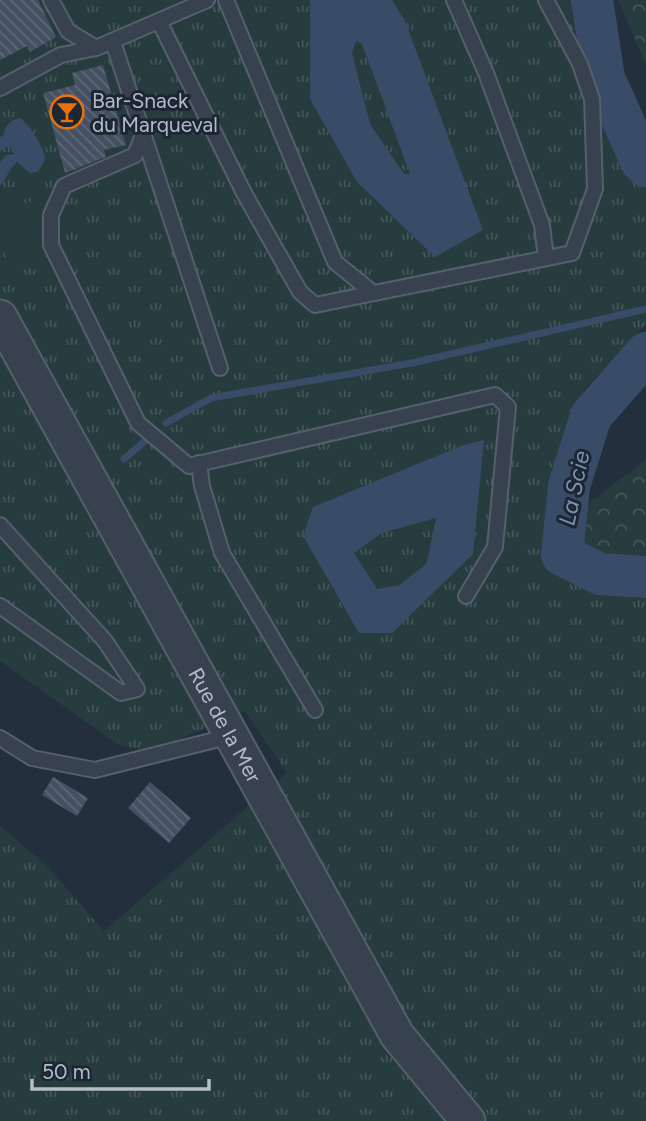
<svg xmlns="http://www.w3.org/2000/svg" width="646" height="1121" font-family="Figtree,sans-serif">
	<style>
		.grass { fill: url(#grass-tufts) }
		.forest { fill: url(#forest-crowns) }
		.pitch { fill: #263c3f }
		.water { fill: #394c67; fill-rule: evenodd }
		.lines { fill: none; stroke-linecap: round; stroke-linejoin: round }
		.stream { stroke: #394c67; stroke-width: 7 }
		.river { stroke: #394c67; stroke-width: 42 }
		.building { fill: url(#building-back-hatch) }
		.service-casing { stroke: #565f6c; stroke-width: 18 }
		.tertiary-casing { stroke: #565f6c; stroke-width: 37 }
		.service { stroke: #38414e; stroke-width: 14 }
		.tertiary { stroke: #38414e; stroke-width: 33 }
		.labels { text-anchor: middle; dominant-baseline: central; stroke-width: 6; stroke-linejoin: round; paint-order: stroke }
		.poi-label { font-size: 21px; fill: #b4bcc9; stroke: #1d2633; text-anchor: start }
		.street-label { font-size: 21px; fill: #b4bcc9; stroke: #1d2633 }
		.water-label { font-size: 23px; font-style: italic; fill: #7c92b1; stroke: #1d2633 }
	</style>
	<defs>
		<pattern id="grass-tufts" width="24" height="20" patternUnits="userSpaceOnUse" patternTransform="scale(1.75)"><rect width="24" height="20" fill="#263c3f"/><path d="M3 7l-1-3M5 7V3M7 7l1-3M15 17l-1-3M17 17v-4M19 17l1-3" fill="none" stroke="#435659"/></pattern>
		<pattern id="forest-crowns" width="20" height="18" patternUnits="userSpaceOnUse" patternTransform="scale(1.75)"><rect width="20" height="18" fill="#263c3f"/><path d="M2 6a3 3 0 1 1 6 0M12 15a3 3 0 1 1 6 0" fill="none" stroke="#435659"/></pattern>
		<pattern id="building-back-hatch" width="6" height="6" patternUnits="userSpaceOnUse" patternTransform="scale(1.75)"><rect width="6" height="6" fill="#455162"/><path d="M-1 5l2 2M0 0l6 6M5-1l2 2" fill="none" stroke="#5d6877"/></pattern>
	</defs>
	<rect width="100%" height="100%" fill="#242f3e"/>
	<polygon class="grass" points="0,0 581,0 612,134 646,173 646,324 584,390 547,534 544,571 630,595 646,588 646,1121 0,1121 0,826 45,864 104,931 287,773 245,711 150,752 119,745 0,661"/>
	<g class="forest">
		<polygon points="618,0 646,0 646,65"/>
		<polygon points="646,460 646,588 630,595 544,571 547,534"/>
	</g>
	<polygon class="pitch" points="44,194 47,203 41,223 46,242 9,263 0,245 0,205 21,195 26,204"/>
	<g class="water">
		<path d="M 310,0 L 392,0 L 405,21 L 483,230 L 435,257 L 357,182 L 310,99 ZM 356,41 L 362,44 L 410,174 L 404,174 L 370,124 L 352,53 Z"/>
		<path d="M 20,118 C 29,124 43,146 45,157 C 45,163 40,168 37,172 L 30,173 L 17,162 C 9,169 7,178 0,186 L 0,162 L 6,155 L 15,154 L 10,147 L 4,147 L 0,153 L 0,137 L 3,136 C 6,125 9,120 20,118 Z"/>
		<path d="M 484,440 L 473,554 L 392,633 L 359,633 L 303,536 L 313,507 L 461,446 ZM 436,518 L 427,563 L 400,585 L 377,589 L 354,553 L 382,533 Z"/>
	</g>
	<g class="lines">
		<g class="stream">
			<polyline points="166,423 211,398 412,363 646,309"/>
			<polyline points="124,459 145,441"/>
		</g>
		<g class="river">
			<polyline points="592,0 604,78 641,161 646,166"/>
			<polyline points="646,353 591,416 569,486 562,555 600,574 646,577"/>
		</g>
	</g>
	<g class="building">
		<polygon points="0,0 38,0 56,37 30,52 27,46 0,60"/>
		<polygon points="103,65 126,145 104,150 106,157 65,173 43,93 75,85 72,73"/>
		<polygon points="53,777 88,798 77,816 42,795"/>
		<polygon points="150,782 191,818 169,843 128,808"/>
	</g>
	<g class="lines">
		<defs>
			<g id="service">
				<polyline points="51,0 68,31 96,48"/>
				<polyline points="226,0 335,262 373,293"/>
				<polyline points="454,0 486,73 542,225 546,258"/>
				<polyline points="159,21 244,193 300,292 315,305 572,253 595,189 592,99 580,64 546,0"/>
				<polyline points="113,42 220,368"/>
				<polyline points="0,88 61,55 96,48 207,0"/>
				<polyline points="144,133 135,155 64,186 51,215 51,245 138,423 189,466 495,395 508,407 495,547 466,596"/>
				<polyline points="199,463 202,486 222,553 315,710"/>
				<polyline points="0,525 105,641 137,689 121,693 0,606"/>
				<polyline points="0,738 32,758 95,770 231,736"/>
			</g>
			<g id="tertiary">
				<path id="s1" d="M 0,317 L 397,1035 L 468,1121"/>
			</g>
		</defs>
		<use href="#service" class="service-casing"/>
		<use href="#tertiary" class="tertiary-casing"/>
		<use href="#service" class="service"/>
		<use href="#tertiary" class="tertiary"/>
	</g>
	<defs>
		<symbol id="bar-ring" viewBox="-11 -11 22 22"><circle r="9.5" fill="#1d2633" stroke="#e8710a" stroke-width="1.5"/><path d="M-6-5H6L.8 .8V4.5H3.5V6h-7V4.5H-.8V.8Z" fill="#e8710a"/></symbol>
	</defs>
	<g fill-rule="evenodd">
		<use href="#bar-ring" x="48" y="93" width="38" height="38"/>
	</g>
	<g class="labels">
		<g class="poi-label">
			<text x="92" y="100">Bar-Snack<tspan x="92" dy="24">du Marqueval</tspan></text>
		</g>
		<g class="street-label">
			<text stroke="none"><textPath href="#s1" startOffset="466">Rue de la Mer</textPath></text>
		</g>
		<g class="water-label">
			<text transform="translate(574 488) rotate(-78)">La Scie</text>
		</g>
	</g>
	<path d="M32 1079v10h177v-10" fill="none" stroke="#b4bcc9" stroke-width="3.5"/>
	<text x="42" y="1079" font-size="21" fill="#b4bcc9" stroke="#1d2633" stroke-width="5" paint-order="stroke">50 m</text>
</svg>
